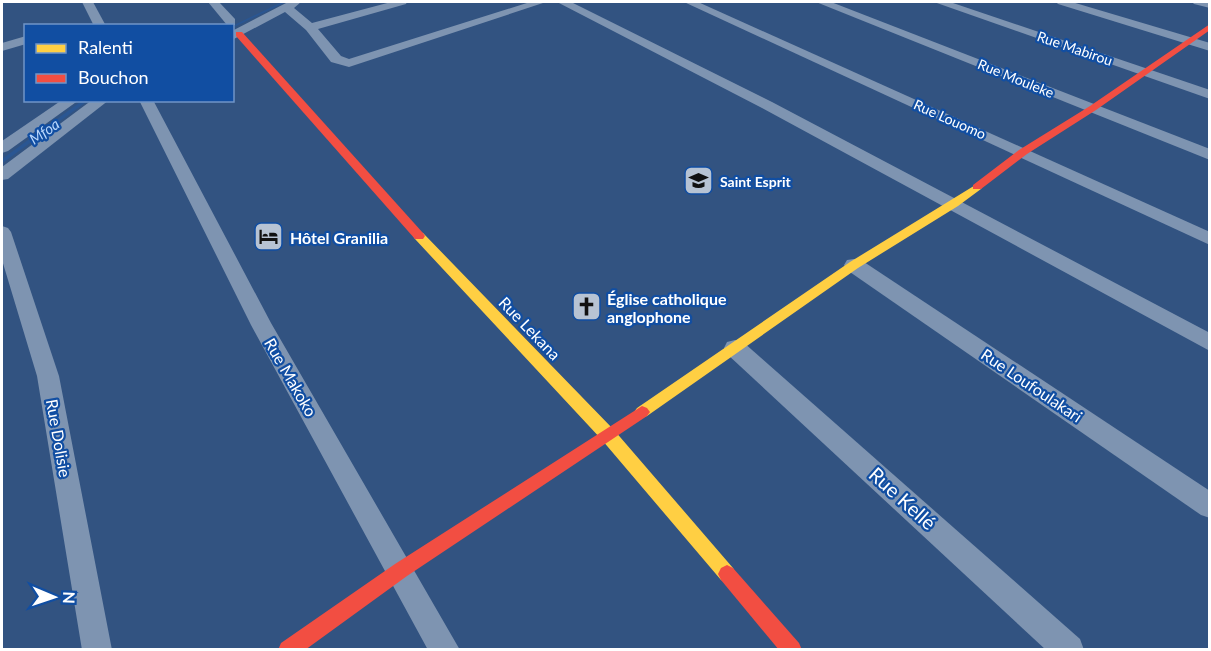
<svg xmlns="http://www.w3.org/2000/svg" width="1211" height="651" font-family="Lato,sans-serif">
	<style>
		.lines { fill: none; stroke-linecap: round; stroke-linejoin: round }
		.stream { fill: #2a5692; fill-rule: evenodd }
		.street { fill: #7e94b1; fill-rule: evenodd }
		.slow { fill: #ffcf43; fill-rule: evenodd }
		.jam { fill: #f24e42; fill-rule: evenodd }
		.labels { text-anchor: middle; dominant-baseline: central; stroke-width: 4.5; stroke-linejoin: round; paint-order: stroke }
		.far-street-label { font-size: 14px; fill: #fff; stroke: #114ea2 }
		.far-poi-label { font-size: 14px; font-weight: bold; fill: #fff; stroke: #114ea2; text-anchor: start }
		.far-water-label { font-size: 15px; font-style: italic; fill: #b8d6fb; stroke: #114ea2 }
		.poi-label { font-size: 16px; font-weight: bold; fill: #fff; stroke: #114ea2; text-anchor: start }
		.street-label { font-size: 16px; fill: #fff; stroke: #114ea2 }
		.near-street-label { font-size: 20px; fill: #fff; stroke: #114ea2 }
	</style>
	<rect width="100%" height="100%" fill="#325381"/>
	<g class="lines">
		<g class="stream">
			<polygon points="282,2 286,2 232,28 232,26"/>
			<polygon points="83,100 89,100 4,162 2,163 2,159"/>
		</g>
		<g class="street">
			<polygon points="82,2 93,2 106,26 94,26"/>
			<polygon points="208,2 219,2 235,19 235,25 227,25"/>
			<polygon points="288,2 301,2 294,8 312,23 391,2 407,2 406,4 318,29 341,56 349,59 530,2 546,2 349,67 331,62 306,30 285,12 232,40 232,31"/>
			<polygon points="557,2 571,2 772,102 1210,333 1210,351 762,108"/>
			<polygon points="684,2 698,2 1210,232 1210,245"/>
			<polygon points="816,2 831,2 1210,149 1210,160"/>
			<polygon points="934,2 950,2 1210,90 1210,99"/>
			<polygon points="1056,2 1072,2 1210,43 1210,51 1058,4"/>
			<polygon points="1192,2 1210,2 1210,8 1194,4"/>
			<polygon points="26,36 26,44 2,51 2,43"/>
			<polygon points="62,100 79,100 8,151 2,153 2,141"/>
			<polygon points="92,100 109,100 8,179 2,180 2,167"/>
			<polygon points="139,100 153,100 271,323 460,650 428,650 251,325"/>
			<polygon points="2,226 8,228 11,232 59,376 112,650 82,650 37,376 2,260"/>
			<polygon points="854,259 861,260 1210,491 1210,518 1201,515 847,270 844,265 847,260"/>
			<polygon points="735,340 743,342 1080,639 1084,650 1046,650 727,354 724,348 727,342"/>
		</g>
		<g class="slow">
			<polygon points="977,184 982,187 981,189 958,206 858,268 647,416 642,418 637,416 634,412 637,408 850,262"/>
			<polygon points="419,232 423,233 614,430 733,568 736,574 733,580 727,583 721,580 602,440 415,239 413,236"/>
		</g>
		<g class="jam">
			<polygon points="1210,24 1210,30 1096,110 1027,154 981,189 973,189 973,185 1019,150 1090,106"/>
			<polygon points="236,32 242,32 423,233 425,236 423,239 415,239 236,36"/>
			<polygon points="642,406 647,408 650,412 647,416 407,576 305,650 278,650 281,643 395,564"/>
			<polygon points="727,565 733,568 799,643 802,650 779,650 721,580 718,574 721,568"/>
		</g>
	</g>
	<defs>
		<symbol id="school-square" viewBox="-11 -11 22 22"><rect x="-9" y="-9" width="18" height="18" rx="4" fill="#b7c3d3" stroke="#114ea2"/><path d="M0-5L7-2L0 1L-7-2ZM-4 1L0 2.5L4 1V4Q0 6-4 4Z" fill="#111"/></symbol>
		<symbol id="hotel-square" viewBox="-11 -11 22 22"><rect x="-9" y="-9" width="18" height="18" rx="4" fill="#b7c3d3" stroke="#114ea2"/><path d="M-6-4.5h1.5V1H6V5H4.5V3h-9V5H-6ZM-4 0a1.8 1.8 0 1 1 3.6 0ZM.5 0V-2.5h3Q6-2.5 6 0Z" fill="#111"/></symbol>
		<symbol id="church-square" viewBox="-11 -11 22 22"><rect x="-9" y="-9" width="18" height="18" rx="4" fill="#b7c3d3" stroke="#114ea2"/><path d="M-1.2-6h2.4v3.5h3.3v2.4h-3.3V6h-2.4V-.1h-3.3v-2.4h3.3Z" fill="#111"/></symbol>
	</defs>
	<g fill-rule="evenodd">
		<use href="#school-square" x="682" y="164" width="33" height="33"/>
		<use href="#hotel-square" x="252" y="220" width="33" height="33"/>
		<use href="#church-square" x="570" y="290" width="33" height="33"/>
	</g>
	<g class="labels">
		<g class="far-street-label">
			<text transform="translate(1075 48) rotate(19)">Rue Mabirou</text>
			<text transform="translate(1016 78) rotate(22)">Rue Mouleke</text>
			<text transform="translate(950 119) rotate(24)">Rue Louomo</text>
		</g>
		<g class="far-poi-label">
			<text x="720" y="181">Saint Esprit</text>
		</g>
		<g class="far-water-label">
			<text transform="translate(44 131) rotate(-35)">Mfoa</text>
		</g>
		<g class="poi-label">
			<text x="290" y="237">Hôtel Granilia</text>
			<text x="607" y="298">Église catholique<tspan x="607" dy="18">anglophone</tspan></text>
		</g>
		<g class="street-label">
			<text transform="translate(530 328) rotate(46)">Rue Lekana</text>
			<text transform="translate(291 377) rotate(60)">Rue Makoko</text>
			<text transform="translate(1032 385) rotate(34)">Rue Loufoulakari</text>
			<text transform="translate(59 438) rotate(80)">Rue Dolisie</text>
		</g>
		<g class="near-street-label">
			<text transform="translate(903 498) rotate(42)">Rue Kellé</text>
		</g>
	</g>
	<rect width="1211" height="651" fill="none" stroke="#ffffff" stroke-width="6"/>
	<rect x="24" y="24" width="210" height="78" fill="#114ea2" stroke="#7095c7" stroke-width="1.5"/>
	<rect x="36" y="44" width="30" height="9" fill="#ffcf43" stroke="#7095c7" stroke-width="1.5"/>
	<text x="78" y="54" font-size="18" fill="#ffffff">Ralenti</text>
	<rect x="36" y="74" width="30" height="9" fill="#f24e42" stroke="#7095c7" stroke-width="1.5"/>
	<text x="78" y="84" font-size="18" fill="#ffffff">Bouchon</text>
	<g transform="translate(54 597) rotate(92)" stroke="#114ea2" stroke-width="4.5" paint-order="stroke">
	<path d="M0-4.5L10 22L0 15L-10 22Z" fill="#ffffff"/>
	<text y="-9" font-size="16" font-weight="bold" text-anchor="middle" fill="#ffffff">N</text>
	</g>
</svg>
